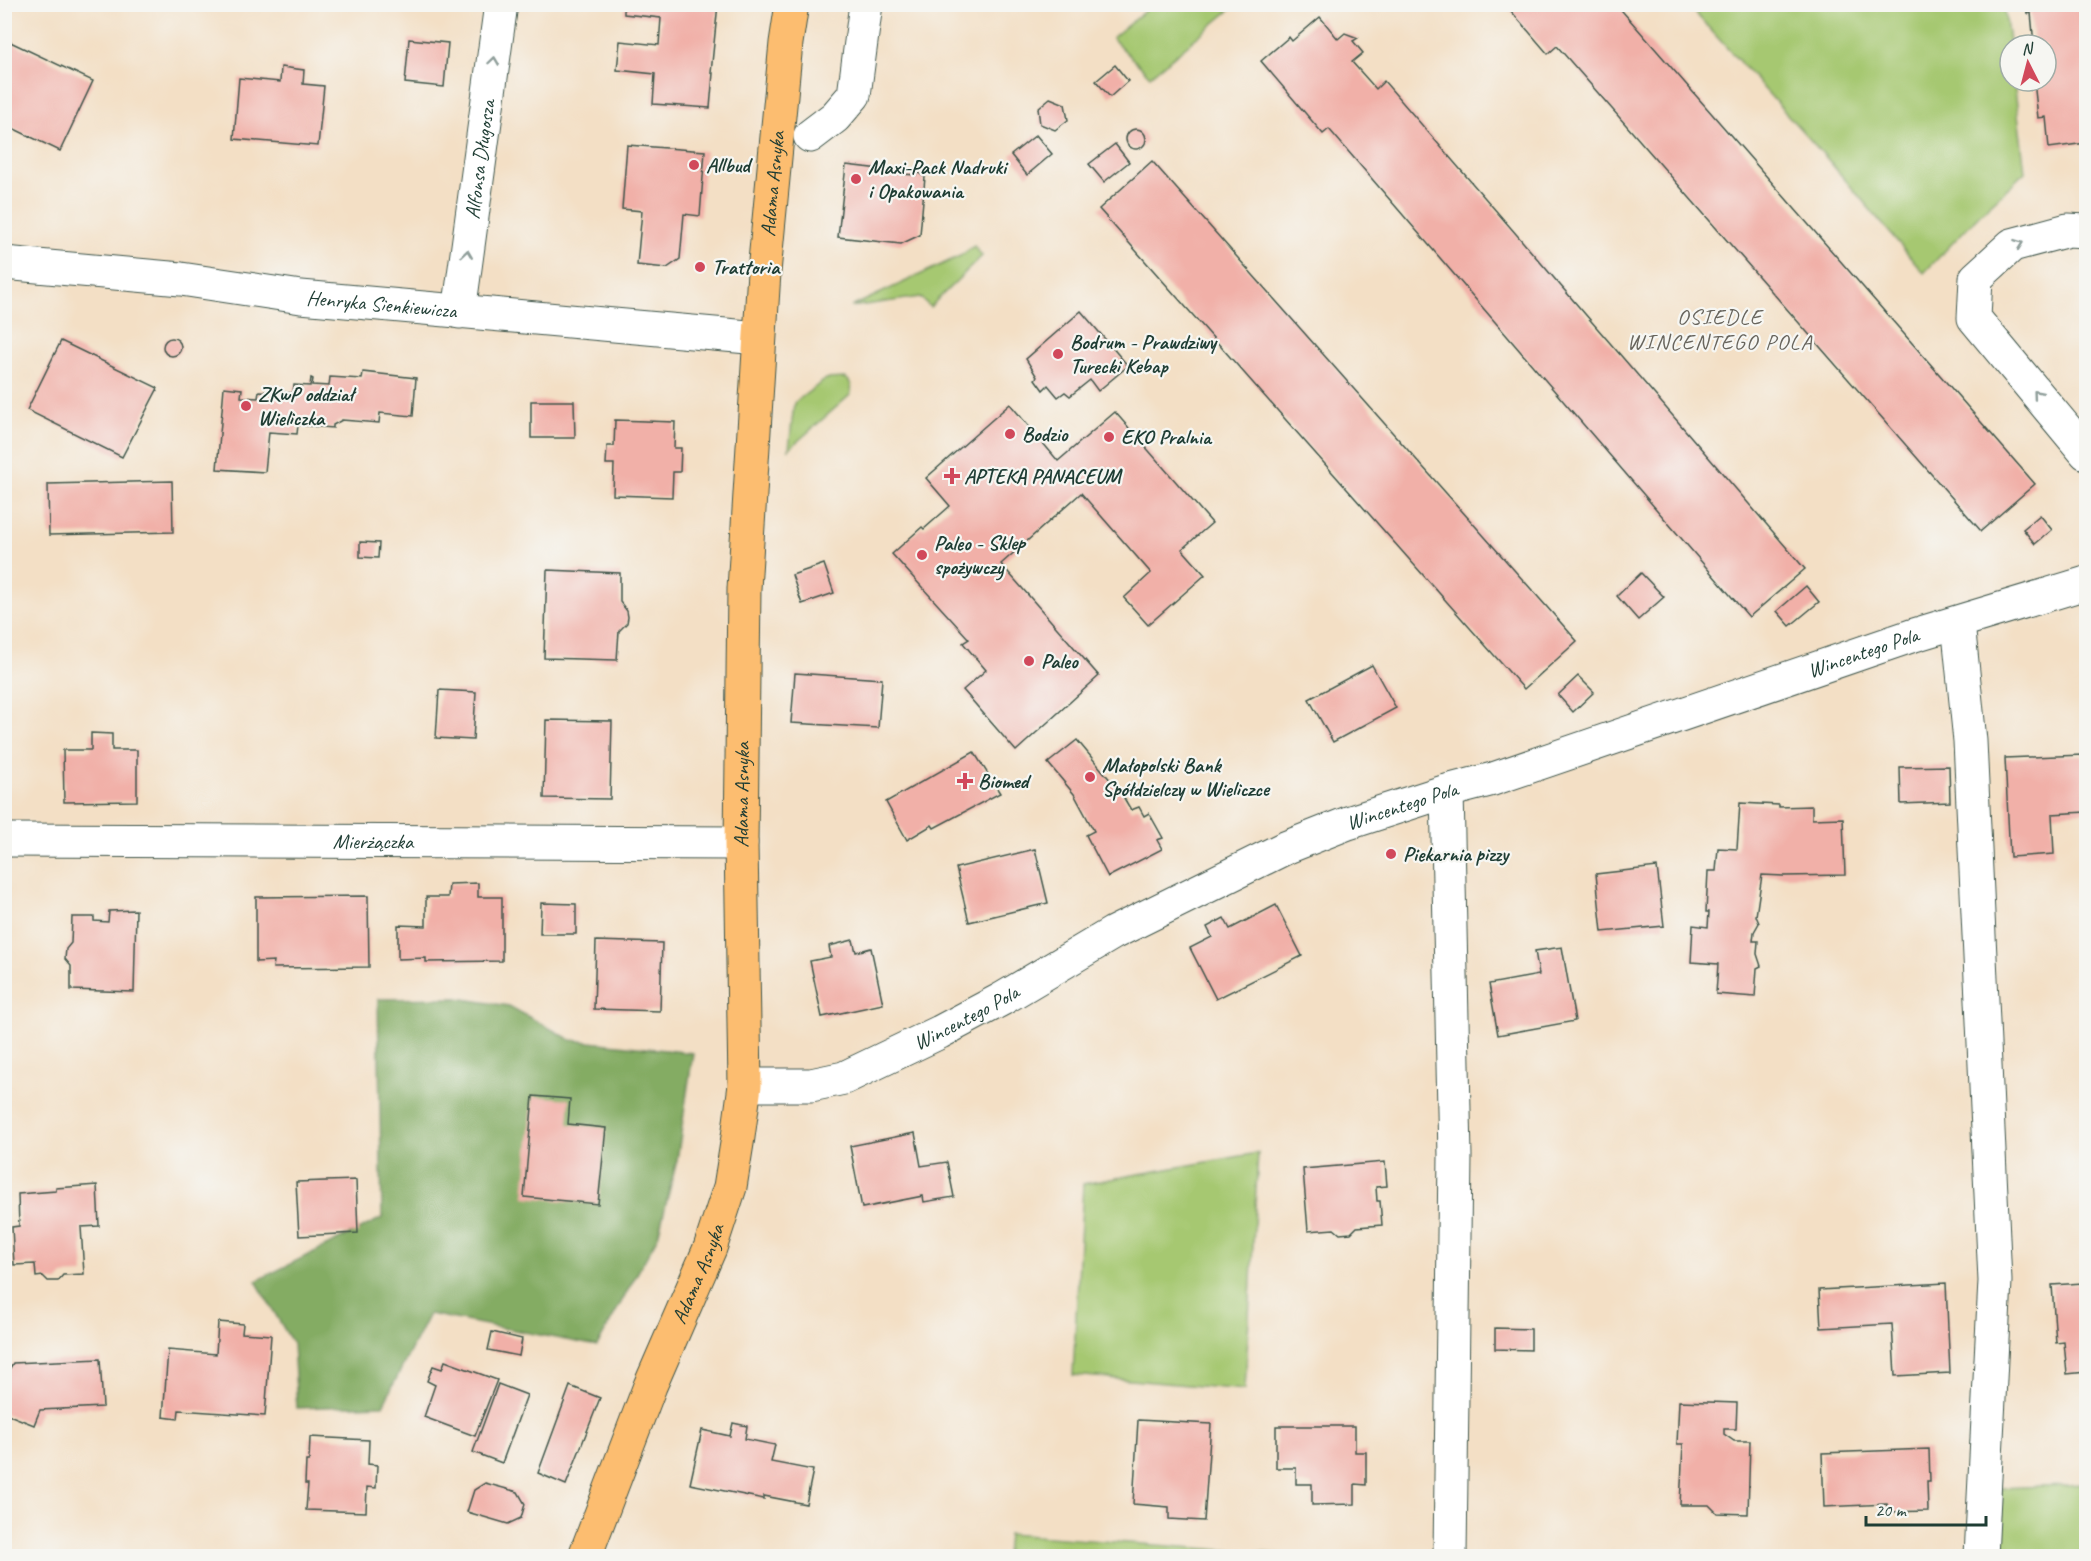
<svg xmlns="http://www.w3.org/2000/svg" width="2091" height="1561" font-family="Caveat,sans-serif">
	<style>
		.green { fill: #a6c871; stroke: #628252; stroke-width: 1.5 }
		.forest { fill: #84ac63; stroke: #52744c; stroke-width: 1.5 }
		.building { fill: #f1b0a8 }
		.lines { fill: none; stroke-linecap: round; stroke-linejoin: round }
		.minor-casing { stroke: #3f554a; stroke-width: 35 }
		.major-casing { stroke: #3f554a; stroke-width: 35 }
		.minor { stroke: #fff; stroke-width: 33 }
		.major { stroke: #fcbd6f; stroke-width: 33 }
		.oneway { stroke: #8f9e9a }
		.poi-dot { fill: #d1495b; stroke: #f6f6f2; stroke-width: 2 }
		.labels { text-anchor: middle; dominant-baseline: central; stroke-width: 4.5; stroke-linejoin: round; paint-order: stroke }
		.street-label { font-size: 21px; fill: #1f3d34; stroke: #f6f6f2 }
		.poi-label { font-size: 21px; font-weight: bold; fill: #1f3d34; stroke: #f6f6f2; text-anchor: start }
		.neighbourhood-label { font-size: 22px; letter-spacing: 1.5px; fill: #68655d; stroke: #f6f6f2 }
	</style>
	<rect width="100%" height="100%" fill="#f6f6f2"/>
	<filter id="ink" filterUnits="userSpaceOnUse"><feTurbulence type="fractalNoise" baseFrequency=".0167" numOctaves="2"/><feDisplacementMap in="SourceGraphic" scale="12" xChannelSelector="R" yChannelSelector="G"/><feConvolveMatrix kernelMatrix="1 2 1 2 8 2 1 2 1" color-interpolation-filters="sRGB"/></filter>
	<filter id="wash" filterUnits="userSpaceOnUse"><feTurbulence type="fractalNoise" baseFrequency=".008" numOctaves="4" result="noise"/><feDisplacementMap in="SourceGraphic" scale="24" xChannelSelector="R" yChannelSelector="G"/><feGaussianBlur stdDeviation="1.35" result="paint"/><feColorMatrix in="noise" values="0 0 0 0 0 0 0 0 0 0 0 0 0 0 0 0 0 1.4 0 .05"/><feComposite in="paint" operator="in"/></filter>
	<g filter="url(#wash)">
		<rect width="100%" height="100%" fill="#f3dfc5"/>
		<g class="green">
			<polygon points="1152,5 1152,4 1236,5 1150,76 1112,38"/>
			<polygon points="1688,5 2004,5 2010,49 2010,81 2014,81 2025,172 1980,214 1924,273 1824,155"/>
			<polygon points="974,246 982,256 930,307 920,297 851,307 960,256"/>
			<path d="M 846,378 C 852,383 853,388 850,395 L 789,449 L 794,403 L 826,379 Z"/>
			<polygon points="1258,1153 1245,1390 1073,1375 1083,1184"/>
			<polygon points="2086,1484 2086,1556 1999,1556 2001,1488"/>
			<polygon points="1008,1534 1301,1556 1006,1556"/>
		</g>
		<polygon class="forest" points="457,998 509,1006 571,1040 693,1053 677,1160 658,1236 597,1346 429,1314 383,1405 297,1408 293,1344 256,1281 382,1218 378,999"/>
		<g id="blocks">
			<g class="building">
				<polygon points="624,4 718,4 711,73 713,73 710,108 653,104 655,74 617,70 620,41 659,45 661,18 624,14"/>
				<polygon points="1505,4 1616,4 2035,484 1981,531 1557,46 1548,54"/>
				<polygon points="2026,4 2086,4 2086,143 2049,148 2046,117 2038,118 2034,81 2046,81 2046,45 2034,45 2031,13 2027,14"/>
				<polygon points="1320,17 1338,39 1345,33 1358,38 1353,41 1363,53 1352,62 1376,89 1384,81 1805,569 1749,617 1329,129 1323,134 1261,61 1289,37 1292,41"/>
				<polygon points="4,39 93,81 60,151 4,124"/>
				<polygon points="409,39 448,43 444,87 405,83"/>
				<polygon points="1115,65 1128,81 1110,97 1096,81"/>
				<polygon points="281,67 304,70 303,84 324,86 318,146 234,139 239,78 280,82"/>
				<polygon points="1050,98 1065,104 1068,120 1055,130 1040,124 1038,108"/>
				<circle cx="1136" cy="139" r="10"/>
				<polygon points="1036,135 1052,154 1027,175 1011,155"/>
				<polygon points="1115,144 1129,162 1104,182 1089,164"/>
				<polygon points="627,145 705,151 700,216 684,214 680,259 667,268 637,265 642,211 622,209"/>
				<polygon points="1152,161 1577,641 1524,689 1099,209"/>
				<polygon points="846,165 888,170 887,173 916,175 917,172 925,177 920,235 901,244 838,237"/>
				<polygon points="1081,311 1128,366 1098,391 1090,380 1070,396 1065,392 1058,397 1048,385 1043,390 1035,379 1037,377 1026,359"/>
				<circle cx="172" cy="347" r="9"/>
				<polygon points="61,341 158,388 122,457 27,410"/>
				<polygon points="363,372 416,378 413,416 380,413 379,423 342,420 333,425 333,428 298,425 297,434 269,432 265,472 217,469 224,387 242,389 241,397 258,398 259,391 293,393 294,385 310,386 311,378 313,379 312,385 329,386 330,377 362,379"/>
				<polygon points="531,401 574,401 575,438 531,438"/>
				<polygon points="1010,404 1058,461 1115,412 1212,523 1182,549 1205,575 1148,625 1124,598 1151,573 1081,493 1001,564 1099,676 1016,751 963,690 986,670 963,643 969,639 892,554 922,527 924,529 950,506 926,478"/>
				<polygon points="615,420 675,422 674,448 681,448 680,472 673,472 672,497 613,495 614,464 606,464 607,446 614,446"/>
				<polygon points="172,481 173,532 49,535 48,484"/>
				<polygon points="2040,515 2052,530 2035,544 2023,529"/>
				<polygon points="360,542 379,543 378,558 360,557"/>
				<polygon points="824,564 834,593 802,604 792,575"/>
				<polygon points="547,570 620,573 620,602 627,611 628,617 627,623 619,631 617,660 544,658"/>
				<polygon points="1641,573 1664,597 1638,620 1617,596"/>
				<polygon points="1806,586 1819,602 1790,626 1777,611"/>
				<polygon points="1372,665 1396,708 1333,742 1309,699"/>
				<polygon points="795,673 882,679 878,728 791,723"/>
				<polygon points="1578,676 1594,692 1573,712 1558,695"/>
				<polygon points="439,690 476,692 473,740 436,738"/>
				<polygon points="546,720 612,721 610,799 544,798"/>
				<polygon points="91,733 112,734 112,750 137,750 137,801 64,802 63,750 91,750"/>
				<polygon points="1077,740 1121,793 1131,810 1139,807 1144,816 1149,813 1163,838 1157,840 1162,849 1108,877 1086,835 1094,831 1074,794 1048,763"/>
				<polygon points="974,752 1000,793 934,828 932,825 907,840 886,802"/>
				<polygon points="2083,755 2086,812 2052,814 2054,854 2010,857 2005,758"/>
				<polygon points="1949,766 1950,802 1901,804 1900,767"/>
				<polygon points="1740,803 1779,805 1779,807 1812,806 1812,819 1843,818 1845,875 1784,876 1762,875 1756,916 1759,923 1754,932 1753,941 1758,941 1757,954 1761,966 1757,968 1755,997 1716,994 1718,964 1691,962 1693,925 1708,927 1709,912 1706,912 1708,871 1716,871 1718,848 1737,849"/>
				<polygon points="1035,849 1048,903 969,922 956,868"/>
				<polygon points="1657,867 1664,926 1602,932 1596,874"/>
				<polygon points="478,883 478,897 502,897 502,961 426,962 426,958 398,959 398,925 426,926 426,897 448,897 449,884"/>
				<polygon points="368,896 369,967 273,968 274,961 256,962 256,897"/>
				<polygon points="541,903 576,904 576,934 540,934"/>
				<polygon points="1276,905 1302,956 1216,999 1190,948 1212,937 1207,927 1224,918 1230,929"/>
				<polygon points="136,910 134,992 71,990 71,966 65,959 66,949 71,943 72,917 94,917 94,921 108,922 109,911"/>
				<polygon points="4,926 6,926 8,994 4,994"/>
				<polygon points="853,940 856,952 871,948 883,1004 822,1017 810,961 831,957 829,946"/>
				<polygon points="596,941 662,943 660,1011 594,1009"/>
				<polygon points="1562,947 1575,1021 1498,1035 1489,984 1539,975 1535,951"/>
				<polygon points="533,1096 570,1099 568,1124 606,1128 598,1204 524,1197"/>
				<polygon points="915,1133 921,1166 947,1162 954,1197 924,1202 923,1196 862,1208 850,1146"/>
				<polygon points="1385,1162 1387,1186 1376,1187 1377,1201 1380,1201 1382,1225 1357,1227 1351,1233 1340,1234 1334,1229 1308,1231 1303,1169"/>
				<polygon points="356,1180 358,1233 299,1236 296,1182"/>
				<polygon points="97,1185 99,1226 81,1227 84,1274 63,1275 58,1281 48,1281 43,1276 36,1277 35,1264 14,1265 12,1227 19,1226 18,1194 56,1191 56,1188"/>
				<polygon points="1946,1283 1950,1373 1895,1376 1892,1324 1821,1328 1819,1290"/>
				<polygon points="2083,1283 2085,1302 2086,1302 2086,1372 2067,1374 2064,1342 2056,1343 2052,1285"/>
				<polygon points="218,1322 243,1324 242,1333 271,1335 265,1416 179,1410 178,1419 163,1417 168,1350 216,1354"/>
				<polygon points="1495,1328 1531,1329 1531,1350 1495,1349"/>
				<polygon points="492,1332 522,1339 519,1356 488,1350"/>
				<polygon points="100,1359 103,1407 40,1410 34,1425 4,1413 4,1378 13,1363"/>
				<polygon points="445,1361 497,1380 475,1436 424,1417 435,1385 427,1381 433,1366 442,1369"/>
				<polygon points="498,1384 527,1395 502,1463 473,1452"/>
				<polygon points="570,1386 600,1398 566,1485 538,1473"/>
				<polygon points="1679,1401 1737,1403 1736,1429 1724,1429 1724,1434 1734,1441 1750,1441 1748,1514 1717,1513 1709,1505 1680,1505 1683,1444 1677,1444"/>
				<polygon points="1138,1420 1211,1424 1204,1521 1169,1519 1169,1507 1133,1504"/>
				<polygon points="733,1423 747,1426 745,1439 775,1445 771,1462 813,1470 806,1504 764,1496 764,1499 690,1484 702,1430 730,1436"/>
				<polygon points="1276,1426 1355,1426 1355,1452 1366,1452 1366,1485 1355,1484 1355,1504 1312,1505 1312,1484 1296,1484 1296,1468 1276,1468"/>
				<polygon points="310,1437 369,1440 368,1464 377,1465 376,1488 367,1487 366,1512 306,1510 308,1484 305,1484 306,1461 309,1461"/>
				<polygon points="1929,1449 1930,1481 1927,1481 1928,1511 1887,1512 1887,1504 1824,1507 1822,1453"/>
				<polygon points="485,1483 518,1492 525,1504 521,1518 508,1524 467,1512 474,1490"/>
			</g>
		</g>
	</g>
	<g filter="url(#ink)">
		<use href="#blocks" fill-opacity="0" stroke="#3f554a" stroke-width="1.5"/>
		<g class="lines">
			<defs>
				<g id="minor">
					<polyline points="810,136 835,117 854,95 866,4"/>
					<polyline points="2086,231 2068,230 2012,245 1976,278 1974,318 2086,453"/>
					<path id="s1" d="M 4,263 L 181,279 L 301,297 L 759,338"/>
					<path id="s2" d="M 459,312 L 501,4"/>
					<polyline points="1958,623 1970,741 1995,1281 1981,1556"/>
					<polyline points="1447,791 1455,1156 1450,1556"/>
					<path id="s3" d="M 4,840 L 741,843"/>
					<path id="s4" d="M 745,1085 L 811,1085 L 844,1078 L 940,1032 L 1002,999 L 1113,933 L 1285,848 L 1348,823 L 1447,791 L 1493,779 L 1911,636 L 2086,583"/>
				</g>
				<g id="major">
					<path id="s5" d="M 585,1556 L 650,1386 L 710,1248 L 730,1187 L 738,1137 L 745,1085 L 741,843 L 744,589 L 764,272 L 786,43 L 792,4"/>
				</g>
			</defs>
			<use href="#minor" class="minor-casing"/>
			<use href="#major" class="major-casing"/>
			<use href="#minor" class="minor"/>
			<use href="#major" class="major"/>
		</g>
		<defs><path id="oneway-chevron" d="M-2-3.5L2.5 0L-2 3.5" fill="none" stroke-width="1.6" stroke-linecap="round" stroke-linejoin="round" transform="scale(1.5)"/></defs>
		<g class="oneway">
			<use href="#oneway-chevron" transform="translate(494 61) rotate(-82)"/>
			<use href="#oneway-chevron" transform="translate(2019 244) rotate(-20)"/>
			<use href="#oneway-chevron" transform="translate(467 254) rotate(-82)"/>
			<use href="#oneway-chevron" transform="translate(2037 394) rotate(-130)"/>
		</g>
	</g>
	<g class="poi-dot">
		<circle cx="694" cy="165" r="6"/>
		<circle cx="856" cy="179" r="6"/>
		<circle cx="700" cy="267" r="6"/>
		<circle cx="1058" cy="354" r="6"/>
		<circle cx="246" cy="406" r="6"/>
		<circle cx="1010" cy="434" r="6"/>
		<circle cx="1109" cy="437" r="6"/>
		<path d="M949 467h6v6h6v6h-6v6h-6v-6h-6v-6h6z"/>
		<circle cx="922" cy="555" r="6"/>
		<circle cx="1029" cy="661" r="6"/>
		<circle cx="1090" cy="777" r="6"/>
		<path d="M962 772h6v6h6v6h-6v6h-6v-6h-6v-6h6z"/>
		<circle cx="1391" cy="854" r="6"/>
	</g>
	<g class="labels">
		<g class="street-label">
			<text stroke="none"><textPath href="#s2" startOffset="154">Alfonsa Długosza</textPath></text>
			<text stroke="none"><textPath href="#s5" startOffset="1402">Adama Asnyka</textPath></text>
			<text stroke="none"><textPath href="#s1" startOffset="380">Henryka Sienkiewicza</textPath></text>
			<text stroke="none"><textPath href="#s4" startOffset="1208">Wincentego Pola</textPath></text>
			<text stroke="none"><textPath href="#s5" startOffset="790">Adama Asnyka</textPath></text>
			<text stroke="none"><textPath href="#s4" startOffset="722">Wincentego Pola</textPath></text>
			<text stroke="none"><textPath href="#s3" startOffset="369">Mierżączka</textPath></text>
			<text stroke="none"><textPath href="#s4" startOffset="236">Wincentego Pola</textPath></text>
			<text stroke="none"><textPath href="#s5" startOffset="304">Adama Asnyka</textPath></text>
		</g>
		<g class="poi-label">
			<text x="706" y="165">Allbud</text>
			<text x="868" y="167">Maxi-Pack Nadruki<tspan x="868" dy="24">i Opakowania</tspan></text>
			<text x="712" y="267">Trattoria</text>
			<text x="1070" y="342">Bodrum - Prawdziwy<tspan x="1070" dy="24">Turecki Kebap</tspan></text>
			<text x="258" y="394">ZKwP oddział<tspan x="258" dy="24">Wieliczka</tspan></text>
			<text x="1022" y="434">Bodzio</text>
			<text x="1121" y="437">EKO Pralnia</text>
			<text x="964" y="476">APTEKA PANACEUM</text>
			<text x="934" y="543">Paleo - Sklep<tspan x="934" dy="24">spożywczy</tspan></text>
			<text x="1041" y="661">Paleo</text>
			<text x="1102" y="765">Małopolski Bank<tspan x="1102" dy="24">Spółdzielczy w Wieliczce</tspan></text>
			<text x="978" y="781">Biomed</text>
			<text x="1403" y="854">Piekarnia pizzy</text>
		</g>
		<g class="neighbourhood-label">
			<text x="1720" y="317">OSIEDLE<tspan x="1720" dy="25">WINCENTEGO POLA</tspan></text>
		</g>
	</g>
	<rect width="2091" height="1561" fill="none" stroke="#f6f6f2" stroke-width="24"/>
	<g transform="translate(2028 63) rotate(354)"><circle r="28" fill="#f6f6f2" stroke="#a0aca6" stroke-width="1.5"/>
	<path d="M0-4.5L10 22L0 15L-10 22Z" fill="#d1495b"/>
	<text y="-9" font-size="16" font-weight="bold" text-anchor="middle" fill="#1f3d34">N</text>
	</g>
	<path d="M1866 1516v9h120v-9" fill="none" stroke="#1f3d34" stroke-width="3"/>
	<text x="1875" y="1516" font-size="18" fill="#1f3d34" stroke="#f6f6f2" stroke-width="4.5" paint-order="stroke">20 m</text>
</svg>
